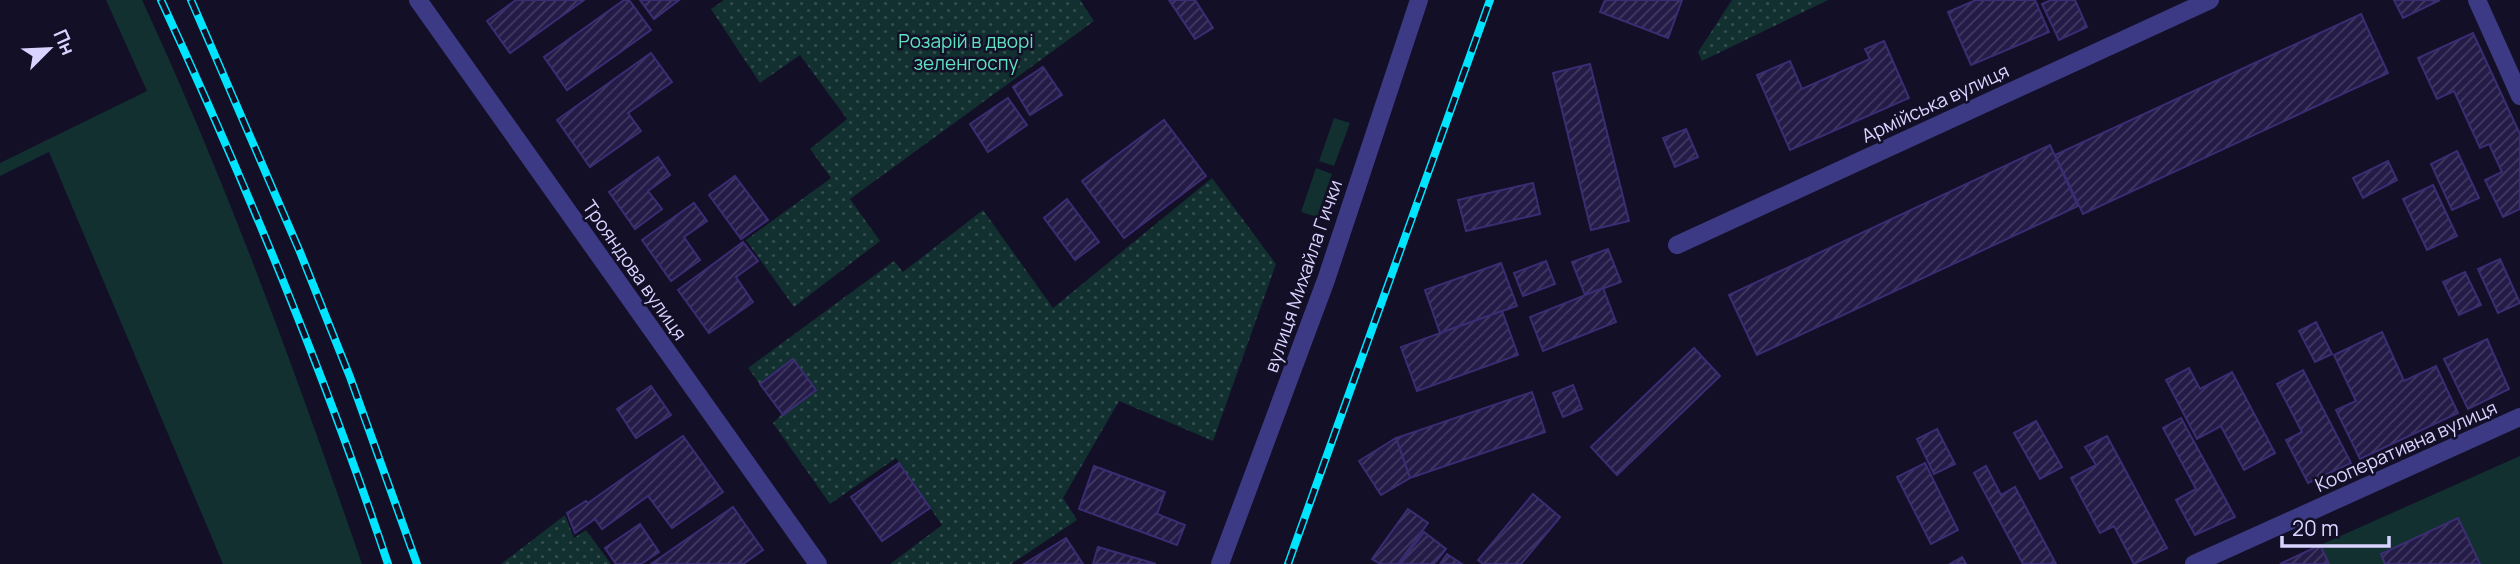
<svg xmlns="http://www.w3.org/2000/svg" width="2520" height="564" font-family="Manrope,sans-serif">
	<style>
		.grass { fill: #12302f }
		.park { fill: url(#park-dots) }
		.building { fill: url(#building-hatch); stroke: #3b2d73; stroke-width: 2 }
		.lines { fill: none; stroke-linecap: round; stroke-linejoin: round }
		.minor { stroke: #3d3a85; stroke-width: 18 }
		.rail-casing { stroke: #00e5ff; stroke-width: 8 }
		.rail { stroke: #130f26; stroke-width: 5; stroke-dasharray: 16; stroke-linecap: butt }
		.labels { text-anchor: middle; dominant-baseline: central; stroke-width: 5; stroke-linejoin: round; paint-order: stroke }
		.park-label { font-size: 19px; fill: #5fe0c0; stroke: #130f26 }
		.street-label { font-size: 19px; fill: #d9d4ff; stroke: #130f26 }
	</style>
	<defs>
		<pattern id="park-dots" width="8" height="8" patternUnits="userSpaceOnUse" patternTransform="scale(1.75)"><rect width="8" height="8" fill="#12302f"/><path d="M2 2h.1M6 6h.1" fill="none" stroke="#344d4e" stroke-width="1.8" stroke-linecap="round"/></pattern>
		<pattern id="building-hatch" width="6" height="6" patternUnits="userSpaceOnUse" patternTransform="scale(1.75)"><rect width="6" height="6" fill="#241b47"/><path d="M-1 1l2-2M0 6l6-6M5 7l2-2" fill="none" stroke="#433b63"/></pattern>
	</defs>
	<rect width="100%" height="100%" fill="#130f26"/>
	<g class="grass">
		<path d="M 106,0 L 142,0 C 227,183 296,373 362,564 L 223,564 L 49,152 L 0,176 L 0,163 L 147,91 Z"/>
		<polygon points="1334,118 1350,123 1334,166 1319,161"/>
		<polygon points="1316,168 1332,174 1317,217 1301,212"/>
		<polygon points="2520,456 2520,564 2329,564 2320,545"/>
	</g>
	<g class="park">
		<polygon points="724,0 1080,0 1094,21 850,199 880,241 794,307 746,240 831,178 810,149 847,119 800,55 760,83 711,9"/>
		<polygon points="1732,0 1828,0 1702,61 1698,52"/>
		<polygon points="1212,178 1276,264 1213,441 1119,401 1063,498 1077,520 1011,564 890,564 942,525 896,458 830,504 773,423 782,414 748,368 894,261 903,272 983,210 1053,308"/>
		<polygon points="565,515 574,538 586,530 611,564 501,564"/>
	</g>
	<g class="building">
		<polygon points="516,0 584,0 510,53 487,21"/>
		<polygon points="624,0 629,0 651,30 567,90 544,57"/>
		<polygon points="640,0 679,0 654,19"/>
		<polygon points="1169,0 1195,0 1213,28 1195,39"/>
		<polygon points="1605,0 1682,0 1668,38 1600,12"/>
		<polygon points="1976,0 2035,0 2049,32 1971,65 1948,12"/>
		<polygon points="2051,0 2075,0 2087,27 2059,40 2042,4"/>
		<polygon points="2394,0 2440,0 2403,18"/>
		<polygon points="2361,14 2388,73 2083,214 2055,155"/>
		<polygon points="2473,33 2520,134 2520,209 2503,217 2485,180 2502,172 2489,144 2480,148 2454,91 2437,99 2418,58"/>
		<polygon points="1884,41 1909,98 1790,150 1757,75 1790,61 1802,89 1870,59 1865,49"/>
		<polygon points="651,53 672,82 628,113 641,131 590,167 557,120"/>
		<polygon points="1590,64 1629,221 1591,230 1553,73"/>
		<polygon points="1043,67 1062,95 1030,115 1013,87"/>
		<polygon points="1008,98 1027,125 988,152 970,124"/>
		<polygon points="1164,120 1206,176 1124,238 1082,181"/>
		<polygon points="1686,129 1698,157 1675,167 1663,138"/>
		<polygon points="2050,145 2078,206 1757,355 1729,295"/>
		<polygon points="2457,151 2479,198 2452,210 2431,164"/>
		<polygon points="658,157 670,175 648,191 662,209 635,229 609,192"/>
		<polygon points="2388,161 2397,180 2363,198 2353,178"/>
		<polygon points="735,176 768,220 741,239 709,195"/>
		<polygon points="1533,183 1540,214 1466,231 1458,200"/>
		<polygon points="2433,185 2457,236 2427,250 2403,199"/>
		<polygon points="1067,199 1099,242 1075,260 1044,218"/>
		<polygon points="694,203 707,221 684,237 700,260 671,281 642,240"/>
		<polygon points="743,242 758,261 736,277 753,302 709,333 678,290"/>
		<polygon points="1608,249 1621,282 1585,295 1572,262"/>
		<polygon points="2500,259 2520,303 2498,313 2478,269"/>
		<polygon points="1546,261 1555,284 1523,296 1514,273"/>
		<polygon points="1501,263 1517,306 1440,333 1425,290"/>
		<polygon points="2465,272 2481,305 2459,315 2443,282"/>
		<polygon points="1603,288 1616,322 1543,351 1530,317"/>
		<polygon points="1502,311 1518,355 1417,391 1401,347"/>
		<polygon points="2316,322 2332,354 2315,362 2299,331"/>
		<polygon points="2382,332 2404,381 2436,366 2458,413 2360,459 2336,410 2356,401 2334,355"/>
		<polygon points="2487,339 2509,389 2468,409 2444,359"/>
		<polygon points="1694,348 1720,376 1617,475 1591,447"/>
		<polygon points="793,359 816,390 783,415 760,384"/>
		<polygon points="2189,368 2200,389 2232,372 2275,453 2244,470 2221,426 2197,439 2166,380"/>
		<polygon points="2303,370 2351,463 2308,483 2286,440 2302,432 2277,384"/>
		<polygon points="1573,385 1582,409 1563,417 1553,393"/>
		<polygon points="651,386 671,415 636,438 617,409"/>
		<polygon points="1532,392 1545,432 1410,478 1396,438"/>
		<polygon points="2181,418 2235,517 2195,535 2176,500 2196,489 2163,428"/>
		<polygon points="2036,421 2062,467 2040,479 2014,433"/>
		<polygon points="1937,429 1955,464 1934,474 1917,439"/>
		<polygon points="683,436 723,492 672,528 648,496 602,529 595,519 575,533 567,513 586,501 588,503"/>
		<polygon points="2107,436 2167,548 2134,564 2114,526 2100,533 2071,478 2096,465 2085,447"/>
		<polygon points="1396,438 1410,478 1381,495 1359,461"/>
		<polygon points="899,463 930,508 882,541 851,497"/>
		<polygon points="1925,463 1958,530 1931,544 1897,477"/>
		<polygon points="1094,466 1165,492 1157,514 1185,525 1177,545 1079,509"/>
		<polygon points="1986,466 2001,495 2015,487 2056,564 2023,564 1974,473"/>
		<polygon points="1533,494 1560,517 1521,564 1483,564 1478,560"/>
		<polygon points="733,507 763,550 743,564 651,564"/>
		<polygon points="1408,509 1428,523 1398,564 1380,564 1372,559"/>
		<polygon points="2458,518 2480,564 2385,564 2381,554"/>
		<polygon points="640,524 659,552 641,564 616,564 605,548"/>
		<polygon points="1424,532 1446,549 1434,564 1400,564"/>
		<polygon points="1066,538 1083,564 1024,564"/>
		<polygon points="2320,545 2329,564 2280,564"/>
		<polygon points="1098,547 1156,564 1093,564"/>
		<polygon points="1447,554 1462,564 1440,564"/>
		<polygon points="1962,557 1966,564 1950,564"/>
	</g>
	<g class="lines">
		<g class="minor">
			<polyline points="418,0 818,564"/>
			<polyline points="2477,0 2520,96"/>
			<polyline points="1677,245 2210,0"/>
			<polyline points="1220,564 1326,280 1419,0"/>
			<polyline points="2194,564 2520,417"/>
		</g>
		<defs>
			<g id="rail">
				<path d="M 161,0 C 246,184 324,372 388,564"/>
				<polyline points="191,0 300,252 350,377 417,564"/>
				<polyline points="1288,564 1490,0"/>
			</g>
		</defs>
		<use href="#rail" class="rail-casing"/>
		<use href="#rail" class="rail"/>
	</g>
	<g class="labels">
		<g class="park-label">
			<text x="966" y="41">Розарій в дворі<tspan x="966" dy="22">зеленгоспу</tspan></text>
		</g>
		<g class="street-label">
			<text transform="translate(1935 103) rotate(-25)">Армійська вулиця</text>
			<text transform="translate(635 270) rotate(55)">Трояндова вулиця</text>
			<text transform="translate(1303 276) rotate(-71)">вулиця Михайла Гички</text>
			<text transform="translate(2406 446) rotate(-24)">Кооперативна вулиця</text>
		</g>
	</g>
	<g transform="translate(49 49) rotate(66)" stroke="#130f26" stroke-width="5" paint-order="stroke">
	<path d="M0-5L12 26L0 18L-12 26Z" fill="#d9d4ff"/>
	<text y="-10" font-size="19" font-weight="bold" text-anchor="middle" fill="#d9d4ff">Пн</text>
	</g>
	<path d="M2282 536v10h107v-10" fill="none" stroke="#d9d4ff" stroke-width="3.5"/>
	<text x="2292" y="536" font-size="21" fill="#d9d4ff" stroke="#130f26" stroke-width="5" paint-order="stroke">20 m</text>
</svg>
